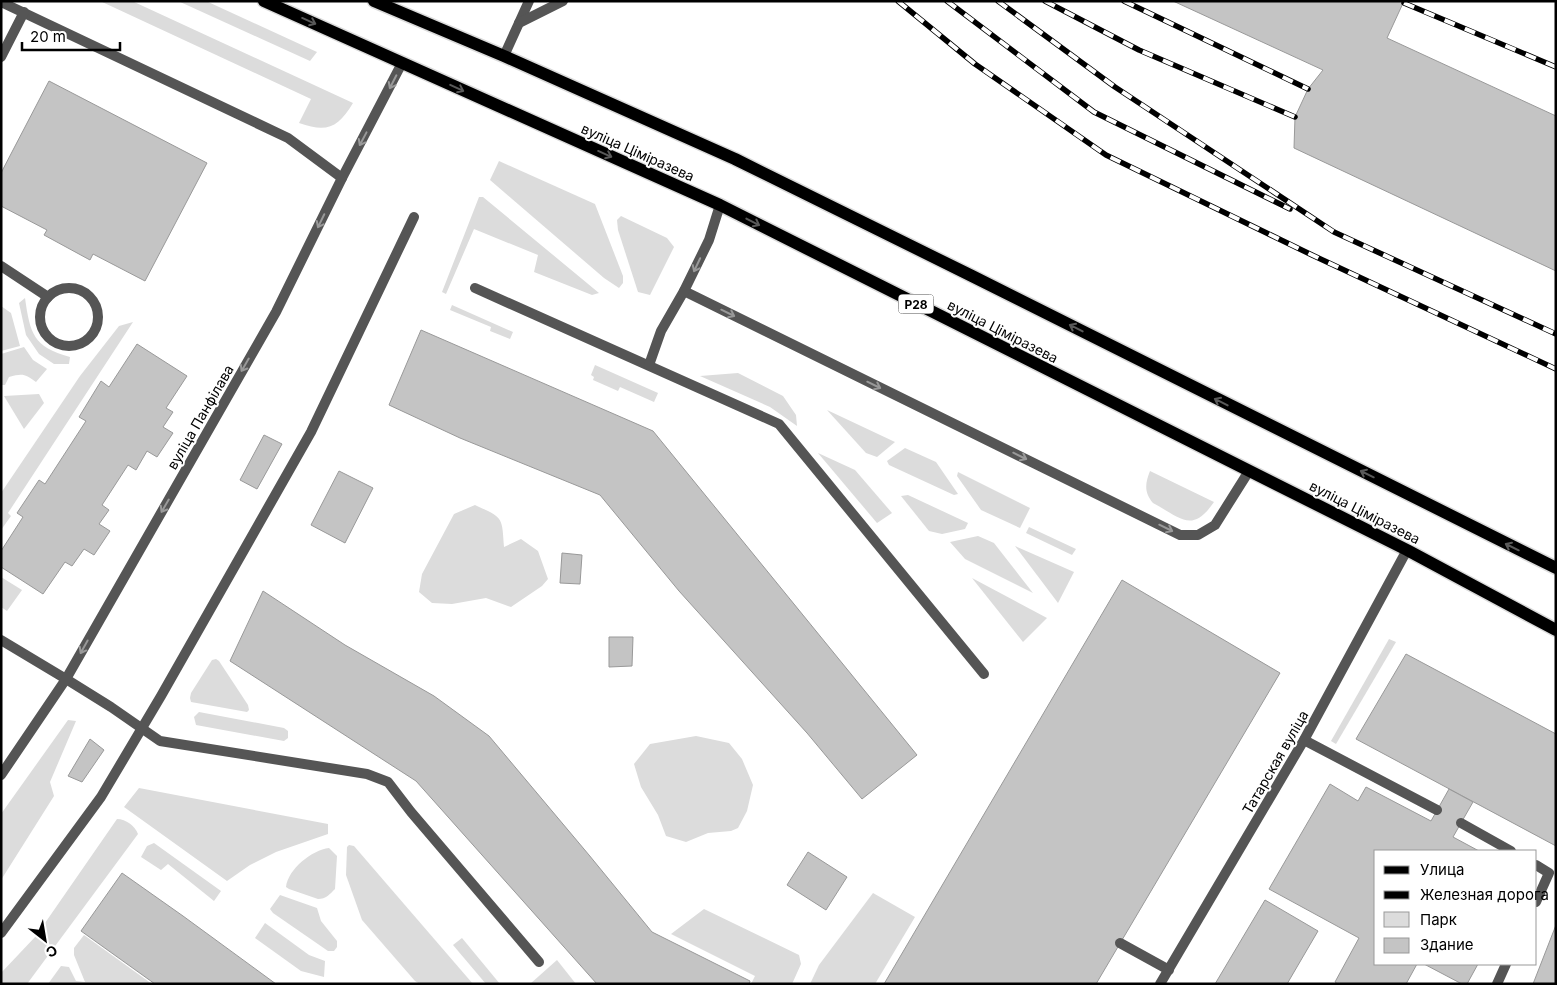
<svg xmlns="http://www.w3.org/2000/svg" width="1557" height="985" font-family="Inter,sans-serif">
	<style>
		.green { fill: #dcdcdc }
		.building { fill: #c4c4c4; stroke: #999 }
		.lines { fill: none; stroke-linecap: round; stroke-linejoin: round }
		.primary-casing { stroke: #dbdbdb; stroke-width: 15 }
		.service { stroke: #555; stroke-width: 10 }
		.minor { stroke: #555; stroke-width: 10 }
		.primary { stroke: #000; stroke-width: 12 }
		.rail-casing { stroke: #000; stroke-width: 5.5 }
		.rail { stroke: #fff; stroke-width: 4; stroke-dasharray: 11; stroke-linecap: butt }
		.oneway { stroke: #595959 }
		.oneway2 { stroke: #999 }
		.labels { text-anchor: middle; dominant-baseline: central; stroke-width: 4; stroke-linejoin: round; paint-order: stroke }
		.shield { fill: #fff; stroke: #4c4c4c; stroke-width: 1 }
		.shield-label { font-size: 12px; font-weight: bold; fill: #000 }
		.street-label { font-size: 14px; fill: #000; stroke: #fff }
	</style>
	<rect width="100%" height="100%" fill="#fff"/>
	<g class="green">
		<path d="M 100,1 L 132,1 L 353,103 C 338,128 327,133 299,123 L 311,99 Z"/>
		<polygon points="178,1 206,1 317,52 310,61"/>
		<polygon points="499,161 595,204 623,276 623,283 619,288 604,278 490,180"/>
		<polygon points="479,197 483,197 599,293 592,295 534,272 538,255 474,229 446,294 442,292"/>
		<polygon points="621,216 667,238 674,247 650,295 638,292 618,230 617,220"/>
		<path d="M 25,298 C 30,333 33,347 70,357 L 69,364 L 54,364 L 39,354 L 26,335 L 19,303 Z"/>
		<polygon points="452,305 513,332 510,339 490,331 491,327 450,310"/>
		<polygon points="1,306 11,313 20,346 1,351"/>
		<polygon points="133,322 8,513 11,516 1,530 1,493 80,376 119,326"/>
		<path d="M 24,347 L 33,360 L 47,369 L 36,382 C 25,374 23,373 9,377 L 5,385 L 1,385 L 1,354 Z"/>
		<polygon points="595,365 658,393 654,402 620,387 618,391 593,380 594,377 591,375"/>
		<polygon points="738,373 783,396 796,415 797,426 770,407 700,376"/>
		<polygon points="39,394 44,403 24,429 4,396"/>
		<polygon points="827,410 895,442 877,457 866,453"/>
		<polygon points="905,448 936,462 958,494 954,495 889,465 887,461"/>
		<polygon points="818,453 855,470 892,513 877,523"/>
		<path d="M 1150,471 L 1214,502 C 1192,534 1181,518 1153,503 C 1144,492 1145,484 1150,471 Z"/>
		<polygon points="958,472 1030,508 1020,528 981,510 957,476"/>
		<polygon points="908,495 968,523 965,529 942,534 929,531 901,496"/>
		<path d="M 475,505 C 503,518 502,516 504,547 L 521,539 L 538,551 L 548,579 L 542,586 L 511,607 L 486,598 L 452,604 L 432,603 L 419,592 L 422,574 L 454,514 Z"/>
		<polygon points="1029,527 1076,549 1072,555 1026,533"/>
		<polygon points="978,536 994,543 1033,593 965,559 950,542"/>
		<polygon points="1015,546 1074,572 1058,603"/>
		<polygon points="1,577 22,590 7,611 1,607"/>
		<polygon points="972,578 1047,618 1023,642"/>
		<polygon points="1389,639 1396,642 1336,744 1331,741"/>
		<polygon points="216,659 219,661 248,705 249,710 247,712 191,702 190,698 191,693 212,660"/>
		<polygon points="199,712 284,728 288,731 288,738 284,741 196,725 194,717"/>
		<polygon points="68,720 76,721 50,782 54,796 1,880 1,814"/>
		<polygon points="696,736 729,743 742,759 753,785 747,811 738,828 731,831 708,833 686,842 666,836 658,815 641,787 634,764 650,744"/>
		<polygon points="139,788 328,824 328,834 276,852 250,865 227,881 124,807"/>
		<path d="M 117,819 C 126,819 135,826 138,834 L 27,984 L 1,984 L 1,973 L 36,936 Z"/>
		<polygon points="154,843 221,891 214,901 168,864 161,870 141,857 147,846"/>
		<polygon points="349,845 354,846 473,984 420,984 415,981 362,920 346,875 347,847"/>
		<path d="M 329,848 L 337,856 L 335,889 C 330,894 326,899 318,899 L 289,889 L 286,887 C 288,869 312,850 329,848 Z"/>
		<polygon points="873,893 915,917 875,984 810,984 819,965"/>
		<polygon points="280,895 317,908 321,921 337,941 337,947 334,951 328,951 273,913 270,909"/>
		<polygon points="704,909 799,955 801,964 792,984 751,984 755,976 671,934"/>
		<polygon points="265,923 309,955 325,961 324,977 301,971 255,938"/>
		<polygon points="84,935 152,984 48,984 61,966 69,967 76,981 85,982 74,955 74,948"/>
		<polygon points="462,938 500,984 486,984 453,945"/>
		<polygon points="557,960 576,984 530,984"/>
	</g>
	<g class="building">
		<polygon points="1173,1 1404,1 1387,38 1556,116 1556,271 1294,148 1295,117 1308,89 1323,70"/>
		<polygon points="49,81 207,163 145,281 93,254 90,260 44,235 47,230 1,206 1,173"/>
		<polygon points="421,330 653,431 917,755 862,799 807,733 679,591 600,495 460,438 389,405"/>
		<polygon points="137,344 187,376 166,408 173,412 163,427 173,433 157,457 147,451 136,470 128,465 102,505 109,510 99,524 110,531 94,555 84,549 72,566 65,562 43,594 1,567 1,551 23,517 17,513 39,480 45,484 86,421 79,417 101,381 109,387"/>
		<polygon points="264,435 282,444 257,489 240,480"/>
		<polygon points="339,471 373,488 345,543 311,525"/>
		<polygon points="562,553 582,555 580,584 560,583"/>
		<polygon points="1122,580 1280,673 1096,984 884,984"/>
		<polygon points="263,591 345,645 434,696 489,736 589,855 652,932 750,981 749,984 597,984 416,781 230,661"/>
		<polygon points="609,637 633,637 632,666 609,667"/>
		<polygon points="1406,654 1556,734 1556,846 1356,739"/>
		<polygon points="90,739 104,750 82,782 68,776"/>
		<polygon points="1330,784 1358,801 1366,787 1431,821 1449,789 1473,802 1453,837 1479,851 1376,851 1376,964 1417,964 1406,984 1338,984 1335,982 1359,938 1269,889"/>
		<polygon points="808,852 847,877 826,910 787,885"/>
		<polygon points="122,873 183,916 276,984 155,984 81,931"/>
		<polygon points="1265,900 1318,931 1287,984 1215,984"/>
		<polygon points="1556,925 1556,984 1533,984"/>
		<polygon points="1424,964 1478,964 1467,984 1462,984"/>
	</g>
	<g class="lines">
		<defs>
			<g id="primary">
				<polyline points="264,1 720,205 1407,550 1556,630"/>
				<polyline points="374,1 504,56 735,159 972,276 1556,568"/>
			</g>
		</defs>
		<use href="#primary" class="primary-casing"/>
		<g class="service">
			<polyline points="1,2 288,138 342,178"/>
			<polyline points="519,23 529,1"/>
			<polyline points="504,56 519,23 563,1"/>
			<polyline points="1,57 24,12"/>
			<polyline points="1,266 48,297"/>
			<polyline points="475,288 779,424 984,674"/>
			<circle cx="69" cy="317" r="29"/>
			<polyline points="684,291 1180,535 1198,535 1215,525 1249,471"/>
			<polyline points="649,365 661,331 684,291 709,240 720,205"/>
			<polyline points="66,679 111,707 160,741 367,774 388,782 411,812 539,962"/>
			<polyline points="1304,740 1437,810"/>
			<polyline points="1461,823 1511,851"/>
			<polyline points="1536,865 1549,873 1536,902"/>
			<polyline points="1,933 101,797 161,696 311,432 414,217"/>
			<polyline points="1120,943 1169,970"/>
			<polyline points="1497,984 1506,964"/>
		</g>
		<g class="minor">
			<polyline points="1,640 66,679"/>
			<polyline points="1,775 66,679 276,312 342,178 402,63"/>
			<polyline points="1160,984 1304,740 1407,550"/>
		</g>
		<use href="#primary" class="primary"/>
		<defs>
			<g id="rail">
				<polyline points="898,1 975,64 1106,155 1312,255 1556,369"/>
				<polyline points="947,1 1094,112 1290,209"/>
				<polyline points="998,1 1115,87 1334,232 1556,334"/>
				<polyline points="1045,1 1139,50 1295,117"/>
				<polyline points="1124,1 1308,89"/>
				<polyline points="1404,3 1556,67"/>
			</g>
		</defs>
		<use href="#rail" class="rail-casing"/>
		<use href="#rail" class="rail"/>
	</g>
	<defs><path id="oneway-shaft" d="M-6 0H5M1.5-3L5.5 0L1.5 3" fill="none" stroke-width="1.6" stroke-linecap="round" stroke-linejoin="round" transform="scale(1.25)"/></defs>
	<g class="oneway">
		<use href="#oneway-shaft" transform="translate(309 21) rotate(24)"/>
		<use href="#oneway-shaft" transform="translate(457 88) rotate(25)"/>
		<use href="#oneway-shaft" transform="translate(605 154) rotate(24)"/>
		<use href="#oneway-shaft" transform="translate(753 222) rotate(27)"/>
		<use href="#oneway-shaft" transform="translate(1076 328) rotate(-153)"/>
		<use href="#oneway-shaft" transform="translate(1221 402) rotate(-153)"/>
		<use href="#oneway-shaft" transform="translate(1367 474) rotate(-154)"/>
		<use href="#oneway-shaft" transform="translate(1512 547) rotate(-154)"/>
	</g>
	<g class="oneway2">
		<use href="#oneway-shaft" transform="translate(393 82) rotate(117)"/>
		<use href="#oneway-shaft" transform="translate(363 139) rotate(118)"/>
		<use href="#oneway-shaft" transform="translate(321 221) rotate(116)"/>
		<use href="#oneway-shaft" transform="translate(697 265) rotate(115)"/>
		<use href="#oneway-shaft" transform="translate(728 313) rotate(26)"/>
		<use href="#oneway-shaft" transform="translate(245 365) rotate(120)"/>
		<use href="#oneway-shaft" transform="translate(874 385) rotate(26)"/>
		<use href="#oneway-shaft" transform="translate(1020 456) rotate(26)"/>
		<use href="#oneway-shaft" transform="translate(165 506) rotate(120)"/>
		<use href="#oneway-shaft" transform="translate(1166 528) rotate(26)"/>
		<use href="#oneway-shaft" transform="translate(84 647) rotate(119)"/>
	</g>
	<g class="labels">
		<rect class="shield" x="898.5" y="294.5" width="35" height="19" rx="4"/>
		<g class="shield-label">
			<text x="916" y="304">Р28</text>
		</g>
		<g class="street-label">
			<text transform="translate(638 152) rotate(24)">вуліца Ціміразева</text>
			<text transform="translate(1003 331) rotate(27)">вуліца Ціміразева</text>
			<text transform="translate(200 417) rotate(-60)">вуліца Панфілава</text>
			<text transform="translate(1365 512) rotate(27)">вуліца Ціміразева</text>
			<text transform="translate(1275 762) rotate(-60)">Татарская вуліца</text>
		</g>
	</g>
	<rect width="1557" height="985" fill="none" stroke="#000000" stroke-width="5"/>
	<rect x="1374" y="850" width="162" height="115" fill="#ffffff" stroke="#999999"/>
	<rect x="1384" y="866" width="25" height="8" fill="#000000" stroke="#999999"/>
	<text x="1420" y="875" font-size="15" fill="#000000">Улица</text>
	<rect x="1384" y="891" width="25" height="8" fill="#000000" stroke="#999999"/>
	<text x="1420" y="900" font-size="15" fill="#000000">Железная дорога</text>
	<rect x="1384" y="912" width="25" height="15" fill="#dcdcdc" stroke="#999999"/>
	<text x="1420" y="925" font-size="15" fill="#000000">Парк</text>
	<rect x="1384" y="938" width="25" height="15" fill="#c4c4c4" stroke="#999999"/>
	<text x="1420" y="950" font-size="15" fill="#000000">Здание</text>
	<g transform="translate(45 940) rotate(149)" stroke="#ffffff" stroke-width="4" paint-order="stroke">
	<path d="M0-4L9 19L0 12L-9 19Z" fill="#000000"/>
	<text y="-8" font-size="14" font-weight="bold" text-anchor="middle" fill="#000000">С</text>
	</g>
	<path d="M22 42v8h98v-8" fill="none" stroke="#000000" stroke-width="2.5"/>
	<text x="30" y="42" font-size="15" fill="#000000" stroke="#ffffff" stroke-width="4" paint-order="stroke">20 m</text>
</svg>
